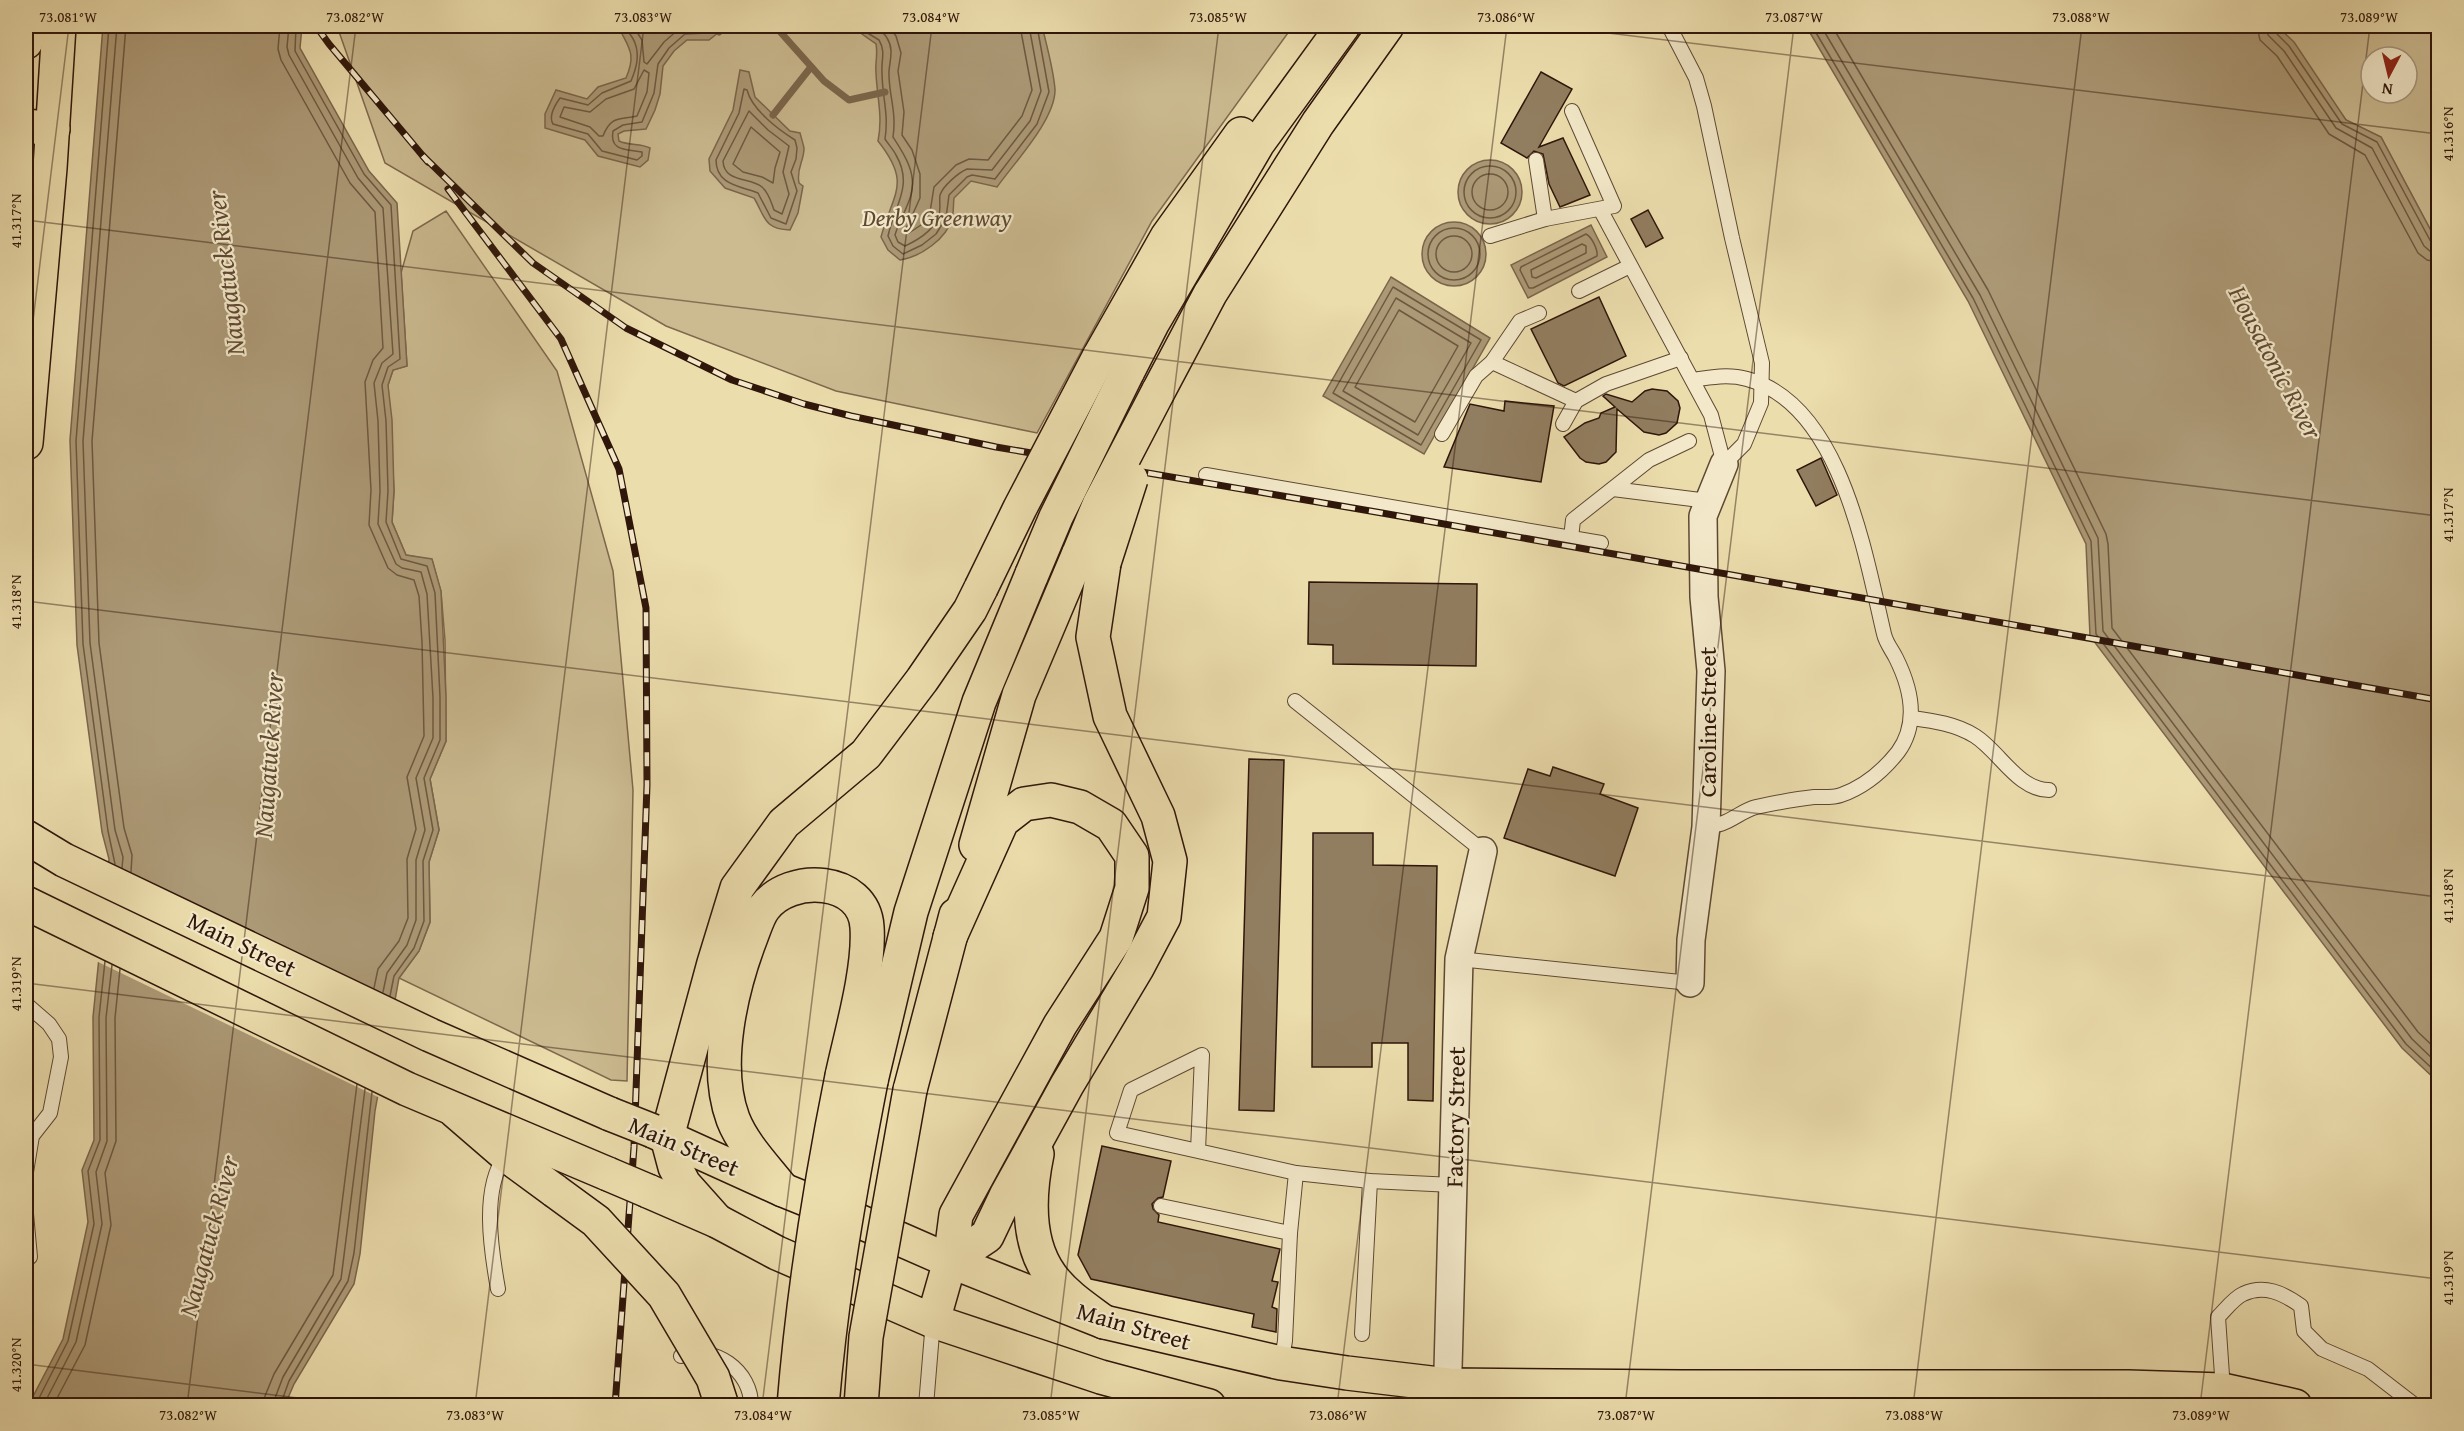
<svg xmlns="http://www.w3.org/2000/svg" width="2464" height="1431" font-family="'Gentium Book Plus',serif">
	<style>
		.green { fill: #ccbb91; stroke: #7e684e; stroke-width: 1.5; fill-rule: evenodd }
		.water { fill: #ac9976; stroke: #7a654b; stroke-width: 1.5 }
		.pier { fill: #ecddad }
		.lines { fill: none; stroke-linecap: round; stroke-linejoin: round }
		.shore { stroke: #6e5840; stroke-width: 1.5 }
		.stream { stroke: #7a654b; stroke-width: 7 }
		.building { fill: #917d5f; stroke: #2f160a; stroke-width: 1.5 }
		.service-casing { stroke: #5e4833; stroke-width: 16 }
		.minor-casing { stroke: #5e4833; stroke-width: 30 }
		.primary-casing { stroke: #2f160a; stroke-width: 36 }
		.trunk-casing { stroke: #2f160a; stroke-width: 36 }
		.motorway-casing { stroke: #2f160a; stroke-width: 36 }
		.service { stroke: #f3e9ca; stroke-width: 14 }
		.minor { stroke: #f3e9ca; stroke-width: 27 }
		.primary { stroke: #ecddad; stroke-width: 33 }
		.trunk { stroke: #ecddad; stroke-width: 33 }
		.motorway { stroke: #ecddad; stroke-width: 33 }
		.rail-casing { stroke: #2f160a; stroke-width: 7 }
		.rail { stroke: #f3e9ca; stroke-width: 4.5; stroke-dasharray: 14; stroke-linecap: butt }
		.trunk-bridge-casing { stroke: #2f160a; stroke-width: 36; stroke-linecap: butt }
		.motorway-bridge-casing { stroke: #2f160a; stroke-width: 36; stroke-linecap: butt }
		.trunk-bridge { stroke: #ecddad; stroke-width: 33 }
		.motorway-bridge { stroke: #ecddad; stroke-width: 33 }
		.ticks { fill: none; stroke: #2f160a; stroke-width: 1.5; stroke-opacity: 0.45 }
		.labels { text-anchor: middle; dominant-baseline: central; stroke-width: 4.5; stroke-linejoin: round; paint-order: stroke }
		.park-label { font-size: 24px; font-style: italic; fill: #5e4832; stroke: #f3e9ca }
		.street-label { font-size: 24px; fill: #2f160a; stroke: #f3e9ca }
		.water-label { font-size: 26px; font-style: italic; fill: #614a35; stroke: #f3e9ca }
		.neatline { fill: none; stroke: #2f160a; stroke-width: 2 }
		.ticks-label { font-size: 15px; text-anchor: middle; fill: #2f160a }
	</style>
	<rect width="100%" height="100%" fill="#ecddad"/>
	<filter id="stains"><feTurbulence type="fractalNoise" baseFrequency=".00333" numOctaves="4"/><feColorMatrix values="0 0 0 0 .2 0 0 0 0 .09 0 0 0 0 .02 0 0 0 .5 -.17"/></filter>
	<radialGradient id="worn" r=".72"><stop offset=".6" stop-color="#630" stop-opacity="0"/><stop offset="1" stop-color="#630" stop-opacity=".3"/></radialGradient>
	<g class="green">
		<polygon points="337,26 1293,26 1152,221 1037,433 836,391 666,326 385,163"/>
		<path d="M 2277,26 L 2438,26 L 2438,244 L 2381,137 L 2346,120 ZM 2371,57 L 2407,57 L 2407,93 L 2371,93 Z"/>
		<polygon points="446,211 557,371 613,571 633,790 627,1081 611,1080 399,978 419,951 430,922 429,862 439,830 430,779 446,741 445,640 441,592 432,560 406,555 392,522 394,491 388,385 393,370 407,366 401,273 413,231"/>
	</g>
	<g class="water">
		<polygon points="103,26 302,26 300,48 369,171 397,203 407,366 393,370 388,385 392,420 394,491 392,522 406,555 432,559 441,591 446,697 446,741 430,779 439,830 429,862 430,922 419,951 399,978 375,1111 360,1254 354,1284 294,1384 285,1405 28,1406 63,1339 88,1222 82,1170 94,1140 93,1017 109,859 102,832 77,645 70,440"/>
		<path d="M 618,26 L 720,26 L 719,32 L 709,40 L 687,40 L 674,51 L 663,66 L 660,94 L 655,110 L 646,129 L 624,131 L 618,134 L 619,141 C 630,146 640,143 650,148 L 648,160 L 640,167 L 598,156 L 585,140 L 545,128 L 545,114 L 556,90 L 587,99 L 598,87 L 626,78 C 637,53 628,47 618,26 Z"/>
		<path d="M 842,26 L 1042,26 C 1047,47 1053,67 1055,89 C 1056,119 1014,163 997,187 L 971,181 L 954,198 C 953,205 954,212 952,218 C 947,239 920,257 900,260 L 888,250 L 881,237 C 893,192 912,184 878,141 C 883,116 877,98 876,73 C 875,62 878,55 876,44 L 859,32 L 843,29 Z"/>
		<polygon points="1806,26 2277,26 2294,42 2346,120 2381,137 2438,244 2438,1082 2402,1048 2090,636 2086,544 1968,301"/>
		<path d="M 740,70 L 749,72 L 755,97 L 790,131 L 800,133 C 801,137 803,143 804,148 C 804,162 796,168 799,183 L 803,186 L 798,213 L 790,230 C 763,229 765,216 754,198 L 725,188 L 710,171 L 709,159 L 733,110 Z"/>
		<circle cx="1490" cy="192" r="32"/>
		<circle cx="1454" cy="254" r="32"/>
		<polygon points="1591,225 1607,257 1528,298 1511,265"/>
		<polygon points="1391,277 1490,338 1424,454 1323,396"/>
	</g>
	<polygon class="pier" points="106,861 398,1001 380,1098 96,961"/>
	<g class="lines">
		<g class="shore">
			<polyline points="109,26 76,441 83,644 108,831 115,864"/>
			<polyline points="117,26 83,441 90,643 115,830 123,857 122,868"/>
			<polyline points="126,26 92,441 99,643 124,828 132,855 131,872"/>
			<polyline points="280,26 278,49 281,60 350,183 375,212 383,348 373,360 365,382 371,490 369,525 388,568 397,575 414,580 419,596 422,642 424,736 407,777 416,829 407,859 408,918 399,941 378,969 374,988"/>
			<polyline points="289,26 287,47 289,55 358,178 383,208 393,354 382,363 374,383 378,421 380,491 378,524 396,564 402,568 421,572 427,594 433,698 433,738 416,778 425,830 416,860 416,920 407,945 387,973 383,992"/>
			<polyline points="296,26 295,51 364,174 391,205 400,359 388,367 382,385 386,421 388,491 386,522 401,559 427,566 435,593 440,697 440,740 424,778 433,830 423,861 424,921 414,948 394,976 390,996"/>
			<path d="M 625,26 C 627,31 633,37 635,43 C 640,56 636,69 631,81 L 602,93 L 588,105 L 560,98 C 555,105 548,116 553,124 L 588,134 L 602,151 L 637,160 L 642,156 L 642,152 C 628,149 609,152 613,131 L 623,125 L 642,122 L 654,93 L 658,64 L 669,48 L 685,34 L 707,33 L 714,26"/>
			<polyline points="633,26 642,40 644,62 647,64 664,42 679,29 705,26"/>
			<path d="M 856,26 L 879,40 C 886,52 881,60 882,72 C 882,97 889,113 885,139 C 888,144 893,149 896,155 C 914,186 894,206 888,236 L 893,246 L 903,254 L 922,245 L 936,234 L 946,218 L 949,195 L 967,177 L 972,175 L 995,179 L 1037,124 L 1049,92 L 1037,26"/>
			<path d="M 873,26 C 878,29 884,32 887,38 C 894,49 890,59 889,71 C 888,93 897,111 893,137 C 904,154 917,173 911,195 C 907,209 899,221 895,235 L 898,242 L 905,246 C 918,240 935,230 939,214 C 941,208 939,201 940,195 C 943,186 958,173 967,169 L 992,170 L 1030,121 L 1041,91 L 1029,26"/>
			<polyline points="888,26 896,36 901,53 898,71 904,112 902,135 912,150 920,174 920,198 906,229 909,233 924,223 930,212 934,187 956,165 969,159 988,160 1022,116 1032,90 1020,26"/>
			<polyline points="1812,26 1973,298 2091,541 2096,634 2406,1044 2438,1074"/>
			<polyline points="1821,26 1980,295 2098,538 2103,631 2412,1039 2438,1064"/>
			<polyline points="1832,26 1988,290 2106,534 2108,544 2112,628 2418,1032 2438,1051"/>
			<polyline points="2257,26 2260,40 2277,56 2329,134 2365,155 2418,253 2427,260 2438,262"/>
			<polyline points="2266,26 2268,35 2284,51 2336,128 2372,148 2424,246 2431,252 2438,253"/>
			<polyline points="2273,26 2274,31 2289,46 2342,124 2377,142 2431,242 2438,246"/>
			<path d="M 644,70 L 649,73 L 647,92 L 637,116 C 620,120 611,115 603,136 L 599,136 L 590,127 L 560,117 L 564,107 L 590,112 L 606,99 L 634,89 Z"/>
			<path d="M 744,89 L 747,90 C 752,110 779,130 795,140 L 797,148 L 796,159 L 791,172 L 797,191 L 786,224 L 771,218 L 758,193 C 740,186 716,185 716,160 L 739,113 Z"/>
			<path d="M 749,111 L 768,130 L 789,146 L 783,172 L 789,194 L 782,214 L 774,210 C 771,202 769,193 762,187 C 750,177 724,183 723,161 Z"/>
			<polygon points="751,127 780,152 775,168 773,183 762,177 743,172 733,164"/>
			<circle cx="1490" cy="192" r="26"/>
			<circle cx="1490" cy="192" r="18"/>
			<circle cx="1454" cy="254" r="26"/>
			<path d="M 1586,234 C 1592,237 1598,250 1597,256 L 1533,288 L 1529,288 L 1520,270 L 1521,267 Z"/>
			<circle cx="1454" cy="254" r="18"/>
			<polygon points="1582,244 1586,246 1586,253 1536,278 1532,277 1531,270"/>
			<polygon points="1393,287 1481,340 1421,445 1333,393"/>
			<polygon points="1396,298 1471,343 1418,435 1343,391"/>
			<polygon points="1399,310 1458,346 1415,422 1355,387"/>
			<polyline points="35,1406 68,1341 94,1224 88,1171 100,1140 99,1017 105,961"/>
			<polyline points="43,1406 76,1342 102,1224 96,1172 107,1141 106,1018 112,965"/>
			<polyline points="53,1406 85,1345 111,1225 105,1173 116,1141 115,1018 120,969"/>
			<polyline points="263,1406 265,1396 274,1374 333,1275 357,1084"/>
			<polyline points="272,1406 283,1377 341,1279 365,1089"/>
			<polyline points="280,1406 289,1381 348,1281 354,1253 372,1092"/>
		</g>
		<g class="stream">
			<polyline points="775,26 824,81 849,100 885,92"/>
			<polyline points="719,32 723,26"/>
			<polyline points="773,115 811,67"/>
		</g>
	</g>
	<g class="building">
		<polygon points="1541,72 1572,89 1539,147 1563,138 1590,195 1560,207 1549,184 1543,154 1534,151 1527,158 1501,143"/>
		<polygon points="1648,210 1663,238 1646,247 1631,219"/>
		<polygon points="1599,297 1626,356 1564,386 1558,383 1531,329"/>
		<polygon points="1652,389 1667,391 1678,401 1680,408 1677,423 1666,433 1659,435 1644,432 1617,409 1616,452 1606,462 1599,464 1586,462 1580,458 1564,437 1585,423 1599,418 1601,413 1615,407 1603,396 1606,394 1632,402 1645,391"/>
		<polygon points="1505,401 1554,406 1541,482 1444,467 1470,404 1504,411"/>
		<polygon points="1821,458 1837,495 1816,506 1797,470"/>
		<polygon points="1309,582 1477,584 1476,666 1333,664 1333,645 1308,644"/>
		<polygon points="1249,759 1284,760 1274,1111 1239,1110"/>
		<polygon points="1553,767 1604,784 1600,794 1638,808 1615,876 1504,838 1528,769 1550,776"/>
		<polygon points="1313,833 1373,833 1373,865 1437,866 1433,1101 1408,1100 1408,1043 1372,1043 1372,1067 1312,1067"/>
		<polygon points="1102,1146 1171,1161 1163,1197 1158,1198 1152,1204 1153,1209 1159,1215 1158,1222 1280,1249 1272,1281 1278,1282 1272,1307 1277,1309 1276,1332 1252,1327 1254,1314 1091,1279 1078,1255"/>
	</g>
	<g class="lines">
		<defs>
			<g id="service">
				<polyline points="1536,160 1545,219"/>
				<polyline points="1600,209 1711,415 1724,464 1744,444 1761,403 1762,363 1732,238 1704,106 1696,78 1669,26"/>
				<polyline points="1490,236 1545,219 1614,206 1572,111"/>
				<polyline points="1579,291 1630,266"/>
				<polyline points="1492,362 1576,401"/>
				<path d="M 1693,380 C 1711,377 1729,374 1747,379 C 1841,404 1865,554 1884,634 C 1886,643 1892,650 1896,658 C 1911,688 1919,723 1898,752 C 1883,771 1864,787 1841,795 C 1833,798 1822,797 1814,797 C 1795,799 1775,803 1756,807 C 1744,810 1734,819 1723,823 C 1718,825 1711,826 1706,827"/>
				<polyline points="1563,424 1576,401 1606,384 1681,358"/>
				<polyline points="1442,434 1476,376 1492,362 1520,321 1539,313"/>
				<polyline points="1206,475 1601,543"/>
				<polyline points="1613,489 1708,501"/>
				<polyline points="1571,538 1573,520 1649,460 1689,441"/>
				<polyline points="1295,701 1483,851"/>
				<path d="M 1912,718 C 1934,721 1956,724 1975,736 C 1999,751 2018,790 2049,790"/>
				<polyline points="1459,959 1690,983"/>
				<polyline points="26,1004 49,1024 59,1039 61,1057 50,1113 32,1136 26,1172"/>
				<polyline points="1198,1151 1117,1133 1131,1090 1202,1055 1198,1151 1296,1173 1290,1233 1285,1341 1281,1363"/>
				<polyline points="1296,1173 1370,1181 1453,1185"/>
				<polyline points="1161,1206 1290,1233"/>
				<polyline points="26,1214 30,1257 26,1258"/>
				<path d="M 498,1289 C 491,1250 481,1188 506,1155"/>
				<polyline points="1362,1334 1370,1181"/>
				<path d="M 681,1356 C 714,1344 752,1371 751,1406"/>
				<path d="M 2223,1390 L 2218,1317 C 2225,1310 2234,1298 2243,1294 C 2264,1284 2283,1293 2301,1306 L 2304,1331 L 2322,1349 L 2368,1369 L 2416,1406"/>
				<polyline points="926,1406 933,1321"/>
			</g>
			<g id="minor">
				<polyline points="1690,983 1691,940 1706,827 1711,671 1704,597 1703,516 1724,464"/>
				<polyline points="1447,1406 1459,959 1483,851"/>
			</g>
			<g id="primary">
				<polyline points="950,1261 1104,1322 1281,1363 1347,1373 1448,1385 1682,1387 2128,1387 2223,1390 2295,1406"/>
				<polyline points="933,1321 1101,1377 1209,1406"/>
			</g>
			<g id="trunk">
				<polyline points="26,42 26,26"/>
				<polyline points="26,126 53,129"/>
				<polyline points="26,443 50,168 59,26"/>
				<polyline points="26,837 64,860 430,1035 610,1114"/>
				<polyline points="26,903 407,1089 608,1174"/>
				<polyline points="648,1191 717,1221 777,1253 933,1321 950,1261 845,1215 783,1190 653,1131"/>
			</g>
			<g id="motorway">
				<polyline points="1099,357 1167,237 1241,134"/>
				<polyline points="1127,373 1152,324 1258,143 1343,26"/>
				<polyline points="1158,392 1210,294 1318,123 1387,26"/>
				<polyline points="976,845 1019,695 1079,553"/>
				<polyline points="871,1081 911,912 979,702 1032,574"/>
				<polyline points="910,1090 956,915"/>
				<polyline points="455,1111 506,1155 555,1191"/>
				<path d="M 1037,1154 C 1029,1193 1026,1242 1051,1276 C 1065,1295 1085,1308 1104,1322"/>
				<path d="M 783,1190 C 766,1168 743,1145 733,1119 C 713,1065 731,989 751,937 C 755,927 758,916 764,908 C 790,873 864,877 867,927 C 870,969 851,1034 842,1076"/>
				<polyline points="717,1221 684,1184 675,1167 667,1137 714,963 737,888 784,823 866,754 922,680 970,610 981,588"/>
				<polyline points="950,1261 987,1236 1006,1196 1067,1085 1137,968 1164,917 1170,861 1158,816 1110,716 1093,637 1104,563"/>
				<polyline points="950,1261 956,1215 1060,1025 1116,938 1132,888 1132,856 1111,825 1080,807 1051,800 1024,804 1002,821 950,937"/>
			</g>
		</defs>
		<use href="#service" class="service-casing"/>
		<use href="#minor" class="minor-casing"/>
		<use href="#primary" class="primary-casing"/>
		<use href="#trunk" class="trunk-casing"/>
		<use href="#motorway" class="motorway-casing"/>
		<use href="#service" class="service"/>
		<use href="#minor" class="minor"/>
		<use href="#primary" class="primary"/>
		<use href="#trunk" class="trunk"/>
		<use href="#motorway" class="motorway"/>
		<defs>
			<g id="rail">
				<polyline points="316,26 329,44 428,162"/>
				<polyline points="423,156 533,263 626,328 732,380 804,404 851,416 996,447 1382,513 2438,700"/>
				<polyline points="448,189 561,339 619,469 646,608 647,785 634,1147 615,1406"/>
			</g>
		</defs>
		<use href="#rail" class="rail-casing"/>
		<use href="#rail" class="rail"/>
		<defs>
			<g id="trunk-bridge">
				<polyline points="610,1114 653,1131"/>
				<polyline points="608,1174 648,1191"/>
			</g>
			<g id="motorway-bridge">
				<polyline points="1079,553 1099,505 1158,392"/>
				<polyline points="1104,563 1131,479"/>
				<polyline points="1032,574 1056,517 1127,373"/>
				<polyline points="981,588 1020,508 1099,357"/>
				<polyline points="555,1191 596,1221 664,1295 713,1378 722,1406"/>
				<path d="M 794,1406 C 803,1294 820,1185 842,1076"/>
				<path d="M 822,1406 C 831,1296 850,1189 871,1081"/>
				<polyline points="861,1406 866,1337 910,1090"/>
			</g>
		</defs>
		<use href="#trunk-bridge" class="trunk-bridge-casing"/>
		<use href="#motorway-bridge" class="motorway-bridge-casing"/>
		<use href="#trunk-bridge" class="trunk-bridge"/>
		<use href="#motorway-bridge" class="motorway-bridge"/>
	</g>
	<path class="ticks" d="M 1551,26 L 2438,134M 26,220 L 2438,516M 26,378 L 69,26M 26,601 L 2438,897M 26,983 L 2438,1279M 26,1364 L 362,1406M 187,1406 L 356,26M 475,1406 L 644,26M 762,1406 L 932,26M 1050,1406 L 1219,26M 1337,1406 L 1507,26M 1625,1406 L 1794,26M 1913,1406 L 2082,26M 2200,1406 L 2370,26"/>
	<g class="labels">
		<g class="park-label">
			<text x="937" y="217">Derby Greenway</text>
		</g>
		<g class="street-label">
			<text transform="translate(1707 722) rotate(-90)">Caroline Street</text>
			<text transform="translate(242 944) rotate(26)">Main Street</text>
			<text transform="translate(1455 1117) rotate(-89)">Factory Street</text>
			<text transform="translate(684 1146) rotate(23)">Main Street</text>
			<text transform="translate(1134 1326) rotate(16)">Main Street</text>
		</g>
		<g class="water-label">
			<text transform="translate(225 273) rotate(-97)">Naugatuck River</text>
			<text transform="translate(2276 362) rotate(62)">Housatonic River</text>
			<text transform="translate(268 755) rotate(-86)">Naugatuck River</text>
			<text transform="translate(208 1236) rotate(-75)">Naugatuck River</text>
		</g>
	</g>
	<rect width="2464" height="1431" fill="none" stroke="#ecddad" stroke-width="66"/>
	<g transform="translate(2389 75) rotate(187)"><circle r="28" fill="#f3e9ca" stroke="#a5957d" stroke-width="1.5"/>
	<path d="M0-4.5L10 22L0 15L-10 22Z" fill="#8f2418"/>
	<text y="-9" font-size="16" font-weight="bold" text-anchor="middle" fill="#2f160a">N</text>
	</g>
	<rect x="33" y="33" width="2398" height="1365" class="neatline"/>
	<g class="ticks-label">
		<text x="68" y="22">73.081°W</text>
		<text x="355" y="22">73.082°W</text>
		<text x="643" y="22">73.083°W</text>
		<text x="931" y="22">73.084°W</text>
		<text x="1218" y="22">73.085°W</text>
		<text x="1506" y="22">73.086°W</text>
		<text x="1794" y="22">73.087°W</text>
		<text x="2081" y="22">73.088°W</text>
		<text x="2369" y="22">73.089°W</text>
		<text transform="translate(2448 134) rotate(-90)" y="5">41.316°N</text>
		<text transform="translate(16 221) rotate(-90)" y="5">41.317°N</text>
		<text transform="translate(2448 515) rotate(-90)" y="5">41.317°N</text>
		<text transform="translate(16 602) rotate(-90)" y="5">41.318°N</text>
		<text transform="translate(2448 896) rotate(-90)" y="5">41.318°N</text>
		<text transform="translate(16 984) rotate(-90)" y="5">41.319°N</text>
		<text transform="translate(2448 1278) rotate(-90)" y="5">41.319°N</text>
		<text transform="translate(16 1365) rotate(-90)" y="5">41.320°N</text>
		<text x="188" y="1420">73.082°W</text>
		<text x="475" y="1420">73.083°W</text>
		<text x="763" y="1420">73.084°W</text>
		<text x="1051" y="1420">73.085°W</text>
		<text x="1338" y="1420">73.086°W</text>
		<text x="1626" y="1420">73.087°W</text>
		<text x="1914" y="1420">73.088°W</text>
		<text x="2201" y="1420">73.089°W</text>
	</g>
	<rect width="100%" height="100%" filter="url(#stains)"/>
	<rect width="100%" height="100%" fill="url(#worn)"/>
</svg>
